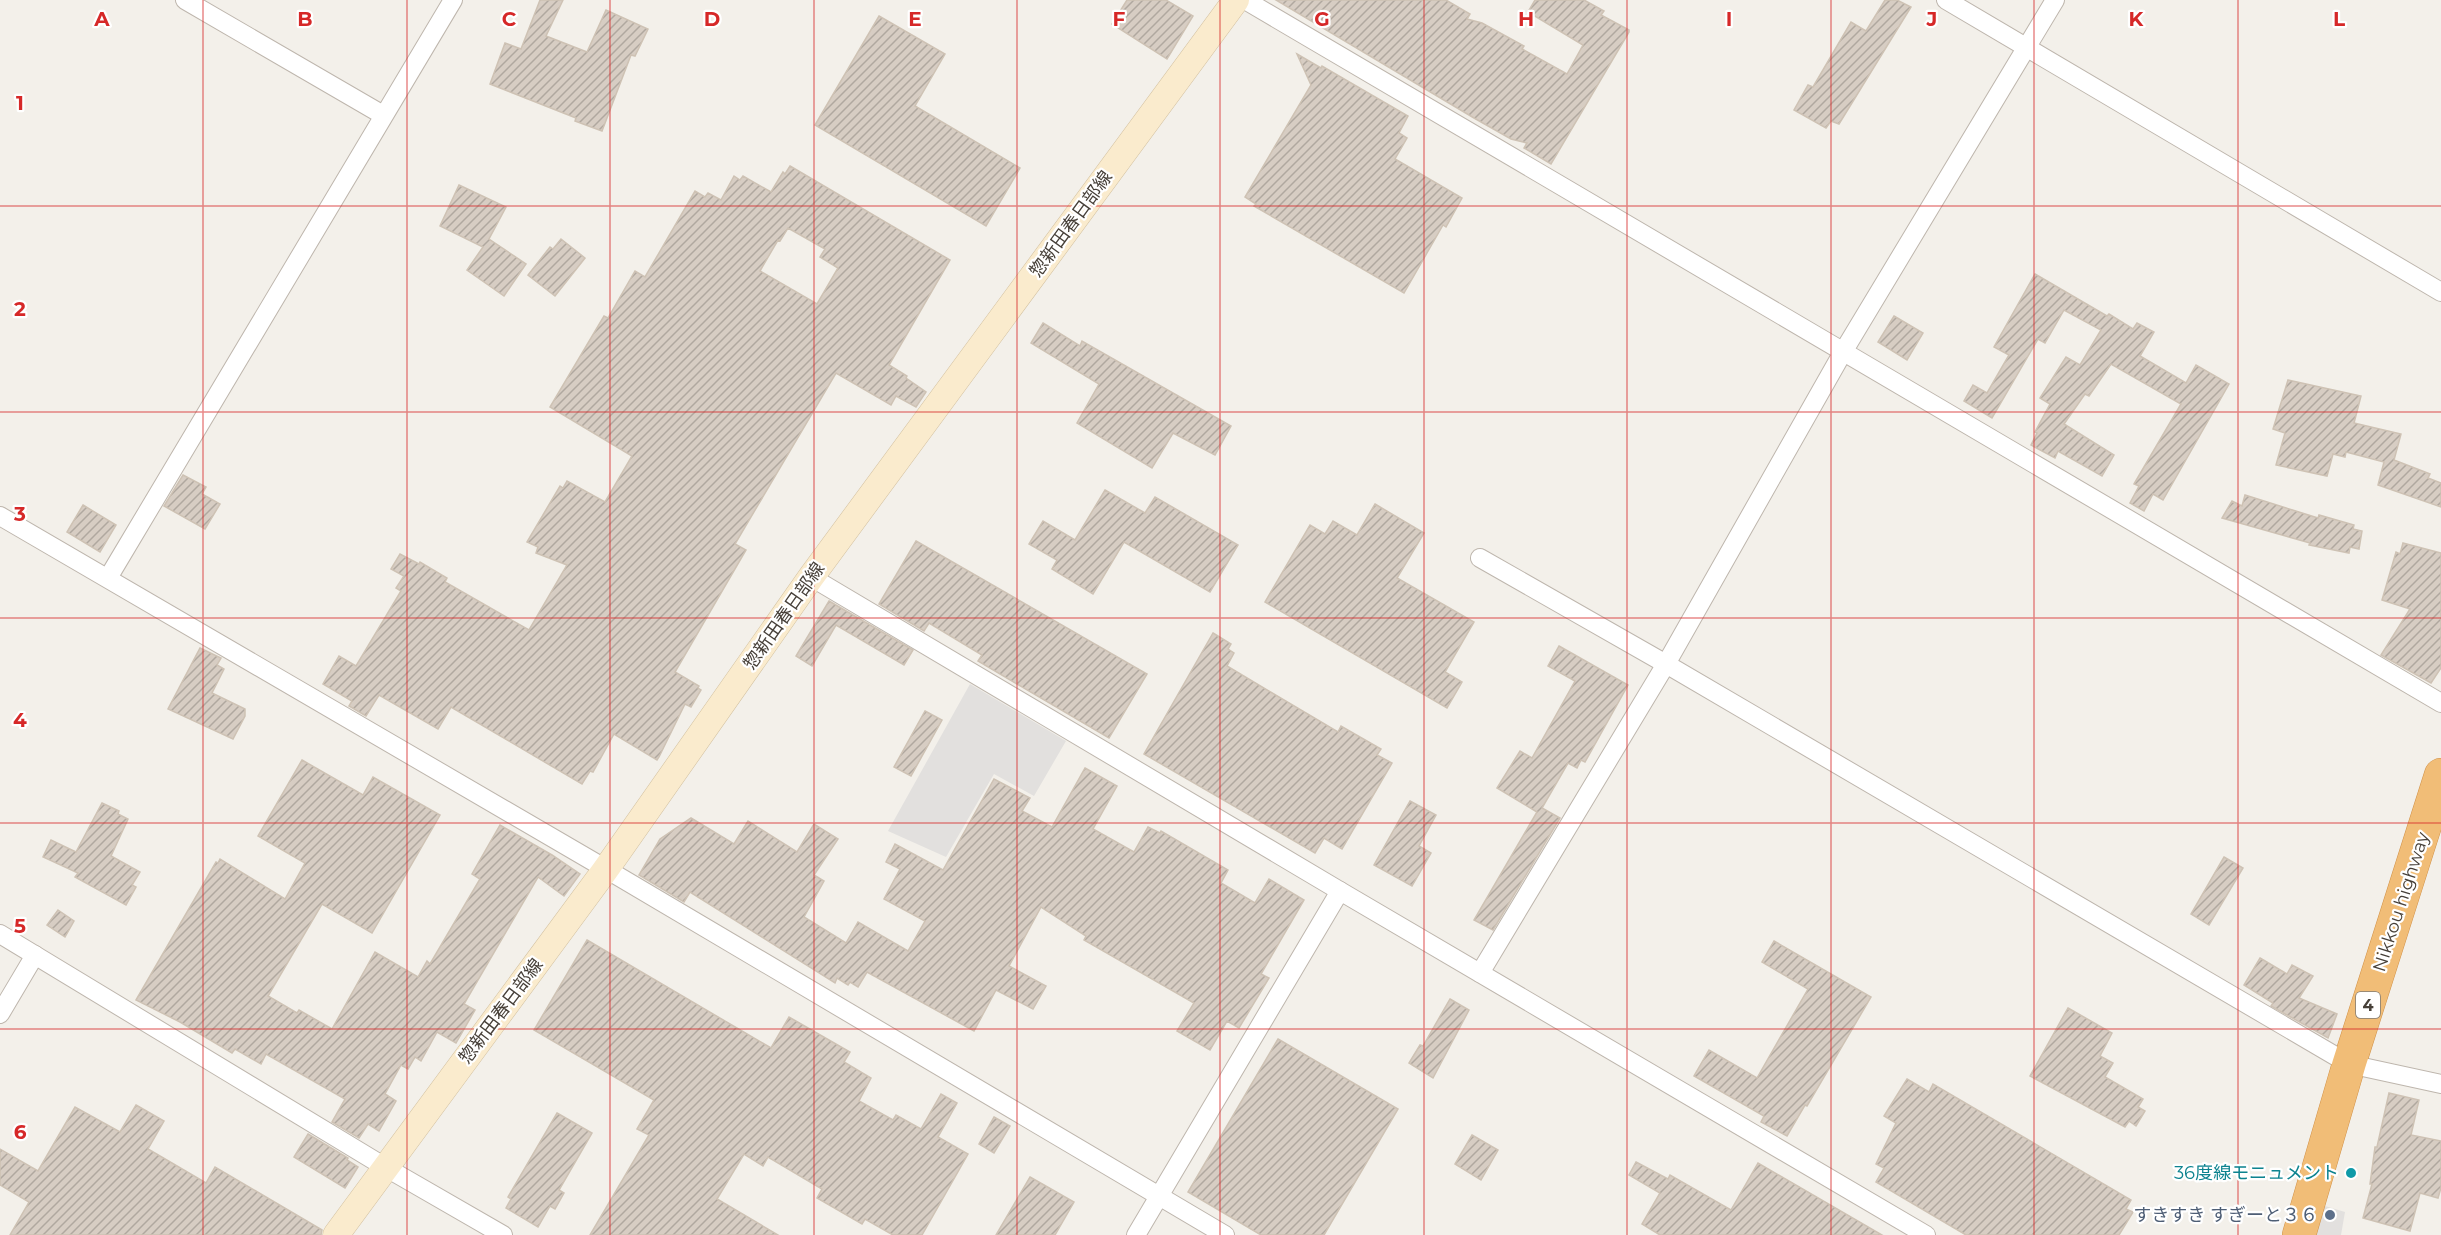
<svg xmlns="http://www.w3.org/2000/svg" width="2441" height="1235" font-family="Montserrat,'Noto Sans JP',sans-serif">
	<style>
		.parking { fill: #e2e0de }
		.building { fill: url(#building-hatch); stroke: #cec2b4; stroke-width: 1.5; fill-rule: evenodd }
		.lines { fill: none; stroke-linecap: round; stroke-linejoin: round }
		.street-casing { stroke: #beb6ad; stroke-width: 20 }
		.secondary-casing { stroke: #d2c09f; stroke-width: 27 }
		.highway-casing { stroke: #d09148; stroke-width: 34 }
		.street { stroke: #fff; stroke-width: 18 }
		.secondary { stroke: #faebcd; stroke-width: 26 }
		.highway { stroke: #f1bd77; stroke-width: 33 }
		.grid { fill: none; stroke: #d62828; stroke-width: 1.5; stroke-opacity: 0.55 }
		.culture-dot { fill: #0f9aa8; stroke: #fff; stroke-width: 2 }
		.service-dot { fill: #5c6f8a; stroke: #fff; stroke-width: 2 }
		.labels { text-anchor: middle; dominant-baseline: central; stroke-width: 4.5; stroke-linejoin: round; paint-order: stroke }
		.shield { fill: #fff; stroke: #7e7974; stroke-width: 1.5 }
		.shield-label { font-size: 16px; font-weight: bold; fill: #474039 }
		.street-label { font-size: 18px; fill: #474039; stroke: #fff }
		.culture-label { font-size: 18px; fill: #0d838f; stroke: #fff; text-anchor: end }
		.service-label { font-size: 18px; fill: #4e5e75; stroke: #fff; text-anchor: end }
		.grid-label { font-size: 20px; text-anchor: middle; font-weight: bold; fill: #d62828; stroke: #fff; stroke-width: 4.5; stroke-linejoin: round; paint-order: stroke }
	</style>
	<defs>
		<pattern id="building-hatch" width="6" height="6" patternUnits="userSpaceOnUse" patternTransform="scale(1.5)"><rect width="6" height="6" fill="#d7cdc3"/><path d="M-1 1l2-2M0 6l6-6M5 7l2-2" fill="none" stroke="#b0a89f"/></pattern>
	</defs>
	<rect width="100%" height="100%" fill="#f3f0ea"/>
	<g class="parking">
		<polygon points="970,684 1066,741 1034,796 994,774 946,857 888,831"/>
		<polygon points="2321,1198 2325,1206 2345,1212 2341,1235 2310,1235"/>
	</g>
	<g class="building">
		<polygon points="540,0 563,0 546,36 587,52 606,10 648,29 635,56 631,55 602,131 575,121 576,118 490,84 505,43 521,49"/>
		<polygon points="1127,0 1166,0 1193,16 1167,59 1112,24"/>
		<polygon points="1276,0 1446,0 1470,14 1467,19 1482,23 1524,46 1522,49 1567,74 1583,45 1528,12 1535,0 1584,0 1604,11 1601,15 1629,30 1629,32 1551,164 1524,148 1527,143 1511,139 1474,118"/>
		<polygon points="1885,0 1897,0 1911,7 1839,124 1831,121 1826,128 1794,110 1808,85 1813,87 1851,22 1866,31"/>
		<polygon points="879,16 945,54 915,106 1020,168 986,226 815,125"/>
		<polygon points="1297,54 1321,68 1322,66 1408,116 1399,133 1407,138 1395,159 1462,198 1446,227 1443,225 1404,293 1254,206 1256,204 1245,197 1311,85"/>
		<path d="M 790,166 L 950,260 L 889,365 L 907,376 L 906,378 L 926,392 L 916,407 L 896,396 L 891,405 L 836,373 L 735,544 L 746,550 L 675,672 L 699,686 L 698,688 L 701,690 L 691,707 L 685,704 L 659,757 L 657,760 L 614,734 L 593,772 L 590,771 L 582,784 L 451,707 L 438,729 L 379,695 L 366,716 L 349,706 L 352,701 L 323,684 L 339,656 L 356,666 L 401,591 L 396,588 L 404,576 L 391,569 L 400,554 L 419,564 L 420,562 L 447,578 L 445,582 L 529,630 L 567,565 L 536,553 L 538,547 L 527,542 L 560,486 L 563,488 L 567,481 L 605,502 L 632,456 L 550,407 L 604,316 L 608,318 L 635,271 L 645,277 L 695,191 L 705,197 L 708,193 L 721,200 L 734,176 L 740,180 L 743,176 L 771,192 L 783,172 L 785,174 ZM 788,228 L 825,249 L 820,257 L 838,268 L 817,304 L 760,271 L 778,240 L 780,241 Z"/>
		<polygon points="459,185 506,207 489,239 526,264 504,296 467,270 483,247 440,226"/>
		<polygon points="561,239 585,258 555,296 528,275 550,247 553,249"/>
		<polygon points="2035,274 2107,316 2109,314 2133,329 2137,323 2154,332 2140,356 2186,383 2196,365 2229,384 2163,500 2153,494 2144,511 2130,503 2139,486 2134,484 2181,404 2111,364 2089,396 2085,394 2064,424 2114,455 2102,476 2058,451 2055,458 2031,445 2037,433 2035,432 2050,404 2040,398 2066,357 2080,365 2101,330 2064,310 2045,343 2038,339 1992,418 1964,401 1973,385 1987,393 2009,355 1994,347"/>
		<polygon points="1894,316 1923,333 1907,360 1878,342"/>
		<polygon points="1043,323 1080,346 1082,341 1231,426 1215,455 1173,433 1152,468 1077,423 1099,384 1031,343"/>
		<polygon points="2288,380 2361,396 2354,423 2401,434 2394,460 2430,474 2428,478 2441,483 2441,507 2378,485 2384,462 2346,452 2345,457 2333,454 2327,476 2276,465 2285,433 2273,429"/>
		<polygon points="183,475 206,487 202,494 220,504 205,529 164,506"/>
		<polygon points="1105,490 1145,513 1155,497 1238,545 1210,592 1124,542 1093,594 1052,569 1057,560 1029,544 1043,521 1075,540"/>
		<polygon points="2245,495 2318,518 2319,515 2354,525 2353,529 2362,531 2359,549 2350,547 2349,553 2309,545 2310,543 2222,518 2232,501 2242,506"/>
		<polygon points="1375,504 1424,533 1397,578 1474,622 1445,672 1462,682 1447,708 1265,602 1310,525 1325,534 1333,521 1357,535"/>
		<polygon points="83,505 116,525 100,552 67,532"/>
		<polygon points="916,541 1147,674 1109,738 978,661 982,655 929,623 924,631 879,604"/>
		<polygon points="2403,543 2441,553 2441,668 2431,683 2381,655 2410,609 2382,600 2396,552 2400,554"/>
		<polygon points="829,601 913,650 904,665 836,625 812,666 796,656"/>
		<polygon points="1213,633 1231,644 1228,649 1234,653 1227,666 1338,732 1341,726 1381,749 1377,755 1392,763 1342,849 1324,838 1315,853 1144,754"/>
		<polygon points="1559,646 1628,685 1585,762 1581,760 1577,768 1568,763 1542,808 1560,818 1493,930 1474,920 1537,812 1497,788 1520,751 1532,758 1575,681 1548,666"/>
		<polygon points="200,648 221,658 217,665 224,669 212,693 245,709 245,716 233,739 168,709"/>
		<polygon points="925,711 942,720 911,776 894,767"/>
		<polygon points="302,760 363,795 373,777 440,815 372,933 322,904 268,996 297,1013 299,1010 332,1029 375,952 418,977 427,961 430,964 480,879 472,874 500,825 552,855 580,874 564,896 538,877 464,1004 475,1010 456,1043 437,1032 421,1061 415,1057 408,1069 401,1065 385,1094 396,1101 379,1131 368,1124 359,1138 332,1122 345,1099 266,1054 261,1064 235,1049 232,1053 180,1022 136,1000 216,862 218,863 220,859 285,899 305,863 258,836"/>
		<polygon points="1085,768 1117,786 1093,829 1134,852 1148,827 1160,833 1161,831 1228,870 1221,883 1255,903 1269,879 1304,900 1261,974 1269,978 1239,1028 1227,1021 1210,1050 1177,1031 1194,1003 1084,940 1086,936 1041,907 1009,966 1046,986 1033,1009 996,990 974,1031 867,972 858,987 850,982 848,985 837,978 835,983 690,892 684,902 639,875 660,839 691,818 734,844 748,821 797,852 814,824 838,839 814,875 824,881 804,917 846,943 858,922 908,951 925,921 884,899 900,869 886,862 895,844 943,870 994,779 1030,798 1022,811 1052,827"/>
		<polygon points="1410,801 1436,815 1419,846 1431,853 1412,886 1374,865"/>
		<polygon points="102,803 119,811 118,814 128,819 111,856 140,872 132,885 136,887 126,905 75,877 78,873 43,857 51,840 76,852"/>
		<polygon points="2224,857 2243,868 2209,925 2191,914"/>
		<polygon points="58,910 74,921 65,937 47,925"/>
		<polygon points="587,940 771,1048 789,1017 850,1052 844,1062 871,1078 859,1101 893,1120 896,1115 921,1129 941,1094 957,1103 938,1137 968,1154 922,1235 893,1235 865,1219 862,1224 817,1198 822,1189 768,1157 763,1166 744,1154 717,1199 778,1235 590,1235 649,1135 637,1129 654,1100 534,1030"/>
		<polygon points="1774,941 1871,997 1807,1106 1805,1105 1787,1136 1761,1122 1764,1116 1694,1076 1709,1050 1757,1078 1808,989 1762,962"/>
		<polygon points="2260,958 2287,974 2292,965 2313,976 2299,998 2337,1014 2328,1038 2271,1006 2273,1003 2244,985"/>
		<polygon points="1450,999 1469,1010 1433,1078 1409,1063 1420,1045 1423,1046"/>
		<polygon points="2068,1008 2112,1033 2100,1056 2113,1063 2105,1077 2143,1099 2138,1107 2145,1111 2136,1126 2129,1121 2125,1127 2030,1076"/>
		<polygon points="1278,1039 1398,1109 1324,1235 1261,1235 1188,1192"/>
		<polygon points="1907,1079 1929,1092 1933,1084 2131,1200 2126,1209 2133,1212 2119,1235 1966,1235 1876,1182 1884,1168 1876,1164 1896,1123 1884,1116"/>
		<polygon points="2389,1093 2419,1100 2411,1135 2441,1141 2441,1188 2438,1198 2420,1193 2410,1231 2363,1218 2372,1184 2370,1184 2375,1147 2377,1147"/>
		<polygon points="136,1105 164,1121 148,1149 206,1183 215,1167 322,1230 321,1235 10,1235 29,1202 0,1185 0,1149 38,1171 75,1107 120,1132"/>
		<polygon points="557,1113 592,1133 559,1190 564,1193 555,1209 550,1206 538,1227 506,1208 511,1199 508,1197"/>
		<polygon points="994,1117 1010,1126 994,1153 979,1144"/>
		<polygon points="308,1134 348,1158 347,1160 358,1167 345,1188 294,1157"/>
		<polygon points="1472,1135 1498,1150 1481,1180 1455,1164"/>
		<polygon points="1636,1162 1668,1179 1670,1175 1731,1210 1758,1163 1882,1235 1660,1235 1642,1224 1660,1193 1629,1175"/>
		<polygon points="1030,1177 1074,1202 1055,1235 996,1235"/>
	</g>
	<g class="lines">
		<defs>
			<g id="street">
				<polyline points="185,0 383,115"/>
				<polyline points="1245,0 2441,703"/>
				<polyline points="1946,0 2441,292"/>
				<polyline points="0,516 606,869 1225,1235"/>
				<polyline points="1480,558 1666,664 2349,1064 2441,1084"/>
				<polyline points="811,577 1340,891 1926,1235"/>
				<polyline points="108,578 453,0"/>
				<polyline points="0,934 385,1167 503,1235"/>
				<polyline points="1480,973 1666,664 1843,352 2055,0"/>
				<polyline points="0,1014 35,955"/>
				<polyline points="1136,1235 1340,891"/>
			</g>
			<polyline id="secondary" points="336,1235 606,869 811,577 1236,0"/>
			<polyline id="highway" points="2299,1235 2349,1064 2441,775"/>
		</defs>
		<use href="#street" class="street-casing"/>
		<use href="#secondary" class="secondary-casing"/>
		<use href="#highway" class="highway-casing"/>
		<use href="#street" class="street"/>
		<use href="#secondary" class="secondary"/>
		<use href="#highway" class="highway"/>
	</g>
	<path class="grid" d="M 203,0 L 203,1235M 407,0 L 407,1235M 610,0 L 610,1235M 814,0 L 814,1235M 1017,0 L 1017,1235M 1220,0 L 1220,1235M 1424,0 L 1424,1235M 1627,0 L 1627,1235M 1831,0 L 1831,1235M 2034,0 L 2034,1235M 2238,0 L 2238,1235M 0,206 L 2441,206M 0,412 L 2441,412M 0,618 L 2441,618M 0,823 L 2441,823M 0,1029 L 2441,1029"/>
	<circle class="culture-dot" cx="2351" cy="1173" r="6"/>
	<circle class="service-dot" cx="2330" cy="1215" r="6"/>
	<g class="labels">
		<rect class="shield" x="2356" y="992" width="24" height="26" rx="4.5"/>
		<g class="shield-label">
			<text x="2368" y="1005">4</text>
		</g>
		<g class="street-label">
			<text transform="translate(1071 224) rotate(-54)">惣新田春日部線</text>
			<text transform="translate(784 616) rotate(-55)">惣新田春日部線</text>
			<text transform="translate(2401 902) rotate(-72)">Nikkou highway</text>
			<text transform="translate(501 1011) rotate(-53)">惣新田春日部線</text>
		</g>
		<g class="culture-label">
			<text x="2339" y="1173">36度線モニュメント</text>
		</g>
		<g class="service-label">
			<text x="2318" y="1215">すきすき すぎーと３６</text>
		</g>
	</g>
	<g class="grid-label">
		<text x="102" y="26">A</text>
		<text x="305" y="26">B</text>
		<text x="509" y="26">C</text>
		<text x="712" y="26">D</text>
		<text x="915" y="26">E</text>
		<text x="1119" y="26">F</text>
		<text x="1322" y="26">G</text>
		<text x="1526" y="26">H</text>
		<text x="1729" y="26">I</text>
		<text x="1932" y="26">J</text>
		<text x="2136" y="26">K</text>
		<text x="2339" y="26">L</text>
		<text x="20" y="110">1</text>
		<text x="20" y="316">2</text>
		<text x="20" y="521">3</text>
		<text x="20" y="727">4</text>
		<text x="20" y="933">5</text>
		<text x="20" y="1139">6</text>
	</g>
</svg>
